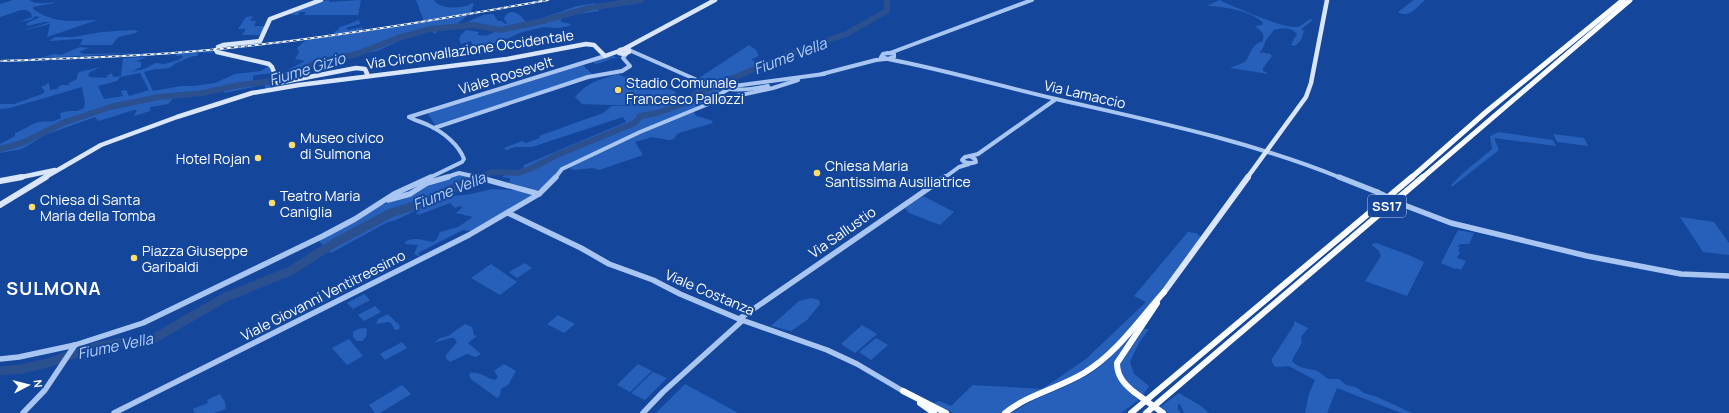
<svg xmlns="http://www.w3.org/2000/svg" width="1729" height="413" font-family="Manrope,sans-serif">
	<style>
		.green { fill: #2760ba; fill-rule: evenodd }
		.lines { fill: none; stroke-linecap: round; stroke-linejoin: round }
		.river-far1 { stroke: #2b5090; stroke-width: 6 }
		.river { stroke: #2b5090; stroke-width: 9 }
		.tertiary-far1 { stroke: #a9c6f3; stroke-width: 4 }
		.tertiary { stroke: #a9c6f3; stroke-width: 5.5 }
		.secondary-far1 { stroke: #d9e6fd; stroke-width: 4.5 }
		.secondary { stroke: #d9e6fd; stroke-width: 6 }
		.trunk-far1 { stroke: #fafcff; stroke-width: 5 }
		.trunk { stroke: #fafcff; stroke-width: 6 }
		.rail-casing { stroke: #fff; stroke-width: 2 }
		.rail { stroke: #14479c; stroke-width: 1; stroke-dasharray: 3.5; stroke-linecap: butt }
		.tertiary-bridge-far1 { stroke: #a9c6f3; stroke-width: 4 }
		.tertiary-bridge { stroke: #a9c6f3; stroke-width: 5.5 }
		.trunk-bridge { stroke: #fafcff; stroke-width: 6 }
		.poi-dot { fill: #ffdd6c; stroke: #14479c; stroke-width: 1.5 }
		.labels { text-anchor: middle; dominant-baseline: central; stroke-width: 4; stroke-linejoin: round; paint-order: stroke }
		.shield { fill: #14479c; stroke: #b8c8e1; stroke-width: 1 }
		.shield-label { font-size: 13px; font-weight: bold; fill: #fff }
		.street-label { font-size: 14px; fill: #fff; stroke: #14479c }
		.poi-label { font-size: 14px; fill: #fff; stroke: #14479c; text-anchor: start }
		.water-label { font-size: 15px; font-style: italic; fill: #b6d1fa; stroke: #14479c }
		.district-label { font-size: 18px; font-weight: bold; letter-spacing: 1px; fill: #fff; stroke: #14479c }
	</style>
	<rect width="100%" height="100%" fill="#14479c"/>
	<g class="green">
		<path d="M 13,0 L 29,0 C 35,5 46,3 54,2 L 54,3 L 33,7 L 33,9 C 54,24 73,21 97,20 L 47,37 L 50,24 L 18,32 L 51,22 L 44,22 L 27,26 L 27,23 L 40,17 L 36,16 L 30,20 L 19,22 L 32,17 L 31,13 L 26,10 L 21,10 L 0,17 L 0,4 Z"/>
		<polygon points="329,0 329,2 361,0 358,15 304,15 306,12 300,12 298,15 286,14 323,1"/>
		<path d="M 416,0 L 434,0 C 439,10 464,9 472,3 L 474,4 L 470,13 L 424,21 Z"/>
		<path d="M 1219,0 C 1235,7 1281,28 1297,27 C 1301,26 1306,22 1310,19 L 1313,20 L 1301,29 L 1304,31 L 1301,40 L 1295,46 L 1291,45 L 1295,37 L 1297,35 C 1293,27 1282,28 1274,30 L 1266,40 L 1262,50 L 1259,52 L 1270,54 L 1272,56 L 1263,68 L 1263,71 L 1269,74 L 1230,68 L 1245,62 C 1250,56 1252,43 1262,42 C 1266,32 1261,32 1255,26 L 1262,25 L 1263,23 C 1253,11 1221,6 1207,6 Z"/>
		<path d="M 1414,0 L 1425,0 C 1417,7 1409,19 1398,12 Z"/>
		<path d="M 595,3 L 599,11 L 565,16 L 561,20 L 561,22 L 571,24 L 569,26 L 558,28 L 543,27 L 519,33 L 501,42 L 473,46 L 471,41 L 461,44 L 459,39 L 461,35 L 466,30 L 479,32 L 477,35 C 485,36 490,36 496,30 L 473,24 L 463,24 L 483,15 L 493,14 L 498,21 L 502,21 L 505,24 L 507,23 L 504,19 L 506,15 C 513,8 520,15 526,22 L 531,22 L 577,6 Z"/>
		<polygon points="468,15 453,27 438,30 435,34 431,31 399,41 377,51 327,61 312,66 280,81 278,75 305,61 295,59 299,53 297,48 307,39 355,33"/>
		<polygon points="253,16 250,21 256,21 254,26 265,26 262,35 242,35 246,29 238,29 246,17"/>
		<polygon points="359,20 360,24 346,28 348,30 362,27 363,31 334,35 334,32 339,30 338,28"/>
		<polygon points="134,30 138,31 136,33 118,37 112,45 80,45 83,39 79,39 49,41 55,37 73,37 102,32"/>
		<polygon points="749,45 756,50 759,56 752,59 752,60 763,66 724,78 729,86 725,88 699,78"/>
		<polygon points="80,47 88,48 79,52 84,54 139,53 40,58 54,54 61,55"/>
		<path d="M 214,50 L 212,53 L 199,52 L 197,56 C 192,55 182,61 176,63 C 173,65 171,68 168,68 C 160,69 152,69 144,72 L 153,91 L 181,86 L 194,86 L 215,83 L 235,74 L 261,71 L 268,66 L 271,67 L 272,73 L 256,75 L 253,76 L 253,80 L 263,82 L 274,79 L 277,85 L 274,88 L 265,90 L 265,86 L 263,85 L 224,93 L 224,90 L 220,90 L 174,97 L 168,104 L 150,107 L 150,111 L 134,116 L 137,110 L 134,110 L 102,120 L 98,121 L 95,117 L 45,135 L 22,149 L 0,153 L 0,144 L 15,136 L 15,133 C 25,130 30,124 39,122 C 48,120 49,124 61,118 L 60,113 L 69,111 L 77,111 L 84,108 L 85,103 L 82,87 L 10,108 L 0,109 L 0,104 L 14,104 L 42,94 L 45,91 L 41,87 L 49,83 L 50,90 L 57,89 L 61,85 L 69,85 L 69,83 L 77,79 L 77,76 L 79,72 L 101,67 L 90,72 L 88,75 L 90,77 L 106,78 L 108,77 L 106,76 L 112,73 L 113,77 L 121,76 L 123,58 L 147,57 L 136,61 L 141,62 L 141,67 L 131,72 L 144,69 L 156,63 L 164,64 L 179,60 L 183,57 L 182,55 L 176,56 L 177,54 L 132,57 L 134,56 ZM 140,73 L 149,90 L 129,96 L 126,90 L 121,91 L 123,96 L 104,99 L 98,86 L 117,81 L 120,77 Z"/>
		<path d="M 611,55 L 618,58 C 610,57 604,63 595,64 L 593,62 L 583,65 L 593,75 L 435,125 L 427,112 Z"/>
		<path d="M 618,74 L 624,77 L 632,76 L 676,92 L 670,103 C 683,107 684,100 694,97 L 694,92 L 698,88 L 706,87 L 721,91 L 691,110 L 567,164 C 560,169 542,189 538,190 C 529,191 517,186 509,184 L 510,178 L 502,177 L 505,175 L 514,174 L 523,169 L 524,165 L 626,122 L 623,117 L 532,147 L 515,147 L 506,150 L 504,148 L 522,141 L 526,143 L 540,138 L 539,136 L 603,113 L 612,106 L 641,106 L 582,104 L 575,97 C 589,81 599,80 618,74 Z"/>
		<polygon points="693,110 696,116 711,120 713,123 682,132 677,134 674,139 669,140 652,137 635,142 643,155 599,170 592,168 574,170 569,168 575,163"/>
		<polygon points="1499,132 1553,140 1556,146 1494,138 1499,150 1453,186 1450,186 1463,173 1492,149 1490,136"/>
		<polygon points="1553,134 1584,138 1588,146 1557,142"/>
		<path d="M 457,175 L 464,175 L 477,179 C 470,191 458,182 453,196 L 471,194 L 492,189 L 525,191 L 536,195 L 472,231 L 463,230 L 418,253 L 421,257 L 414,254 L 418,245 L 405,244 L 405,242 C 414,236 423,241 433,242 L 437,239 L 440,232 L 458,227 L 473,217 L 456,213 L 463,207 L 460,206 L 455,208 L 450,203 L 418,215 L 415,211 C 405,215 399,220 388,222 L 331,253 L 319,241 L 375,207 L 410,196 L 416,194 L 426,186 Z"/>
		<polygon points="923,196 954,212 940,225 909,213 905,208"/>
		<polygon points="1680,217 1714,222 1729,243 1729,255 1703,252"/>
		<polygon points="1458,230 1474,233 1469,244 1461,244 1457,246 1460,247 1458,251 1460,252 1457,258 1466,261 1461,270 1456,268 1455,269 1441,263"/>
		<polygon points="1188,232 1196,233 1201,237 1172,277 1121,340 1089,368 1004,413 953,413 934,403 939,401 951,406 973,385 1042,389 1086,359 1146,302 1134,296"/>
		<polygon points="1376,243 1406,254 1424,262 1407,296 1365,281 1381,256 1379,251 1372,245 1372,244"/>
		<polygon points="525,263 532,268 517,278 509,272"/>
		<polygon points="491,264 517,282 500,295 471,278"/>
		<polygon points="364,294 370,300 353,309 347,303"/>
		<polygon points="811,298 819,300 820,304 807,320 791,331 771,326 799,301"/>
		<polygon points="375,306 381,312 364,321 358,315"/>
		<path d="M 1150,310 L 1115,370 C 1120,384 1127,391 1139,400 L 1121,413 L 1012,413 C 1037,395 1069,388 1094,371 C 1116,356 1132,330 1150,310 Z"/>
		<polygon points="388,314 400,326 399,329 395,330 391,323 388,322 376,324 378,319"/>
		<polygon points="558,315 575,324 564,333 547,324"/>
		<path d="M 1294,321 L 1308,328 L 1301,337 L 1302,342 C 1300,348 1294,354 1292,361 C 1299,369 1308,368 1317,371 C 1321,373 1324,376 1328,379 L 1339,379 L 1346,385 L 1356,387 L 1364,393 L 1377,397 L 1412,413 L 1401,413 L 1337,388 L 1327,413 L 1305,413 L 1309,394 L 1315,380 L 1289,366 L 1275,367 L 1272,362 L 1272,359 L 1294,325 Z"/>
		<polygon points="465,324 472,327 474,335 477,336 468,343 481,354 476,357 467,354 450,362 446,358 446,355 457,342 454,338 450,338 434,343 440,338 448,336"/>
		<polygon points="862,325 877,334 855,353 841,344"/>
		<polygon points="366,328 367,330 366,337 362,341 357,341 353,337 353,332 358,329"/>
		<polygon points="1144,329 1149,329 1139,343 1130,362 1134,374 1149,386 1143,395 1124,380 1119,365"/>
		<polygon points="876,338 888,345 871,360 859,352"/>
		<polygon points="349,339 363,356 347,365 332,348"/>
		<polygon points="402,342 407,348 385,360 380,354"/>
		<path d="M 504,364 L 516,371 L 508,385 L 501,389 L 500,395 L 497,398 L 472,380 L 469,376 L 470,373 C 480,371 486,378 495,380 L 498,377 L 494,371 Z"/>
		<polygon points="638,364 652,371 630,392 617,385"/>
		<polygon points="653,372 667,378 645,400 631,393"/>
		<polygon points="685,384 738,413 656,413"/>
		<polygon points="402,385 411,394 380,413 375,413 369,405"/>
		<polygon points="1179,393 1201,406 1209,413 1184,413 1180,404 1178,404 1178,409 1181,413 1168,413 1160,407"/>
		<polygon points="220,394 225,402 226,409 214,413 195,413 193,409 208,403 207,400"/>
	</g>
	<g class="lines">
		<g class="river-far1">
			<polyline points="0,149 22,143 63,123 110,107 159,97 203,93 239,85 280,80 315,63 357,54 398,38 430,29 473,25 500,30 543,21 589,8 641,0"/>
			<polyline points="476,178 492,172 518,173 530,169 557,155 632,124 636,122 640,116 657,113 691,101 694,95 787,55 846,34 887,11 887,0"/>
		</g>
		<polyline class="river" points="0,371 22,369 47,363 99,346 125,342 146,343 224,298 290,271 336,242 391,213 430,201 435,197 478,177"/>
		<g class="tertiary-far1">
			<polyline points="629,50 697,80"/>
			<polygon points="888,53 894,54 894,57 888,59 881,57 883,54"/>
			<polyline points="890,53 1032,0"/>
			<path d="M 888,59 C 945,70 1000,86 1056,99 C 1152,121 1250,141 1341,178"/>
			<polyline points="822,74 876,60 886,59"/>
			<polyline points="706,102 734,86 824,74"/>
			<polyline points="409,117 605,56"/>
			<path d="M 409,117 C 416,121 423,122 430,126 C 443,132 459,145 464,159 L 462,162 L 429,178"/>
			<polyline points="434,128 588,77 622,71 630,66 623,58 626,54"/>
			<polyline points="970,156 978,154 1056,99"/>
			<path d="M 970,156 L 975,159 L 976,162 C 970,164 966,164 962,160 L 965,157 Z"/>
			<polyline points="444,178 459,173 481,178"/>
			<polyline points="555,178 562,169 640,132 718,100 773,88 798,80"/>
			<polyline points="944,178 959,167 969,164"/>
		</g>
		<g class="tertiary">
			<polyline points="477,177 539,194"/>
			<polyline points="1339,177 1377,192"/>
			<polyline points="388,200 410,194 427,183 448,177"/>
			<polyline points="1404,205 1451,223 1587,256 1681,274 1729,276"/>
			<polyline points="508,213 581,248 609,264 653,280 680,294 739,319 827,350 857,364 903,391"/>
			<polyline points="739,319 945,177"/>
			<polyline points="0,359 19,357 75,345 143,323 323,236 355,219 394,194 431,177"/>
			<polyline points="23,413 45,390 75,345"/>
			<polyline points="114,413 469,235 539,194 556,177"/>
			<polyline points="643,413 663,392 743,320"/>
		</g>
		<g class="secondary-far1">
			<polyline points="218,47 223,45 260,41 270,19 321,0"/>
			<polyline points="624,49 715,0"/>
			<polygon points="625,49 629,50 629,52 624,54 619,53 620,50"/>
			<polyline points="216,50 217,52 269,64 272,67 278,83 356,68 365,69 368,76"/>
			<polyline points="17,178 55,170"/>
			<polyline points="44,178 101,145 177,117 252,93 299,85 507,59 586,44 594,45 605,56 619,51"/>
			<polyline points="1247,178 1306,97 1311,83 1327,0"/>
		</g>
		<g class="secondary">
			<polyline points="0,181 22,177"/>
			<polyline points="0,205 46,177"/>
			<polyline points="1164,292 1248,177"/>
		</g>
		<g class="trunk-far1">
			<polyline points="1411,178 1486,112 1623,0"/>
			<polyline points="1422,178 1630,0"/>
		</g>
		<g class="trunk">
			<polyline points="903,391 946,413"/>
			<path d="M 1134,392 C 1124,384 1117,376 1117,363 L 1157,303"/>
			<polyline points="920,403 934,413"/>
			<path d="M 1005,413 C 1029,394 1059,388 1084,373 C 1117,353 1139,320 1164,292"/>
			<polyline points="1131,413 1412,177"/>
			<polyline points="1146,413 1423,177"/>
		</g>
		<defs>
			<path id="rail" d="M 0,61 C 76,58 153,56 229,48 C 336,37 442,19 548,0"/>
		</defs>
		<use href="#rail" class="rail-casing"/>
		<use href="#rail" class="rail"/>
		<path class="tertiary-bridge-far1" d="M 697,80 C 724,91 740,92 768,86"/>
		<polyline class="tertiary-bridge" points="1377,192 1404,205"/>
		<polyline class="trunk-bridge" points="1134,392 1163,413"/>
	</g>
	<g class="poi-dot">
		<circle cx="618" cy="90" r="4"/>
		<circle cx="292" cy="145" r="4"/>
		<circle cx="258" cy="158" r="4"/>
		<circle cx="817" cy="173" r="4"/>
		<circle cx="272" cy="203" r="4"/>
		<circle cx="32" cy="207" r="4"/>
		<circle cx="134" cy="258" r="4"/>
	</g>
	<g class="labels">
		<rect class="shield" x="1368" y="195" width="38" height="22" rx="3"/>
		<g class="shield-label">
			<text x="1387" y="206">SS17</text>
		</g>
		<g class="street-label">
			<text transform="translate(470 49) rotate(-8)">Via Circonvallazione Occidentale</text>
			<text transform="translate(506 75) rotate(-17)">Viale Roosevelt</text>
			<text transform="translate(1085 94) rotate(13)">Via Lamaccio</text>
			<text transform="translate(842 232) rotate(-35)">Via Sallustio</text>
			<text transform="translate(710 292) rotate(23)">Viale Costanza</text>
			<text transform="translate(323 295) rotate(-27)">Viale Giovanni Ventitreesimo</text>
		</g>
		<g class="poi-label">
			<text x="626" y="82">Stadio Comunale<tspan x="626" dy="16">Francesco Pallozzi</tspan></text>
			<text x="300" y="137">Museo civico<tspan x="300" dy="16">di Sulmona</tspan></text>
			<text x="250" y="158" text-anchor="end">Hotel Rojan</text>
			<text x="825" y="165">Chiesa Maria<tspan x="825" dy="16">Santissima Ausiliatrice</tspan></text>
			<text x="280" y="195">Teatro Maria<tspan x="280" dy="16">Caniglia</tspan></text>
			<text x="40" y="199">Chiesa di Santa<tspan x="40" dy="16">Maria della Tomba</tspan></text>
			<text x="142" y="250">Piazza Giuseppe<tspan x="142" dy="16">Garibaldi</tspan></text>
		</g>
		<g class="water-label">
			<text transform="translate(790 56) rotate(-21)">Fiume Vella</text>
			<text transform="translate(307 69) rotate(-17)">Fiume Gizio</text>
			<text transform="translate(449 191) rotate(-22)">Fiume Vella</text>
			<text transform="translate(115 346) rotate(-12)">Fiume Vella</text>
		</g>
		<g class="district-label">
			<text x="54" y="288">SULMONA</text>
		</g>
	</g>
	<g transform="translate(28 385) rotate(83)" stroke="#14479c" stroke-width="3" paint-order="stroke">
	<path d="M0-3L7 15L0 10L-7 15Z" fill="#ffffff"/>
	<text y="-6" font-size="11" font-weight="bold" text-anchor="middle" fill="#ffffff">N</text>
	</g>
</svg>
